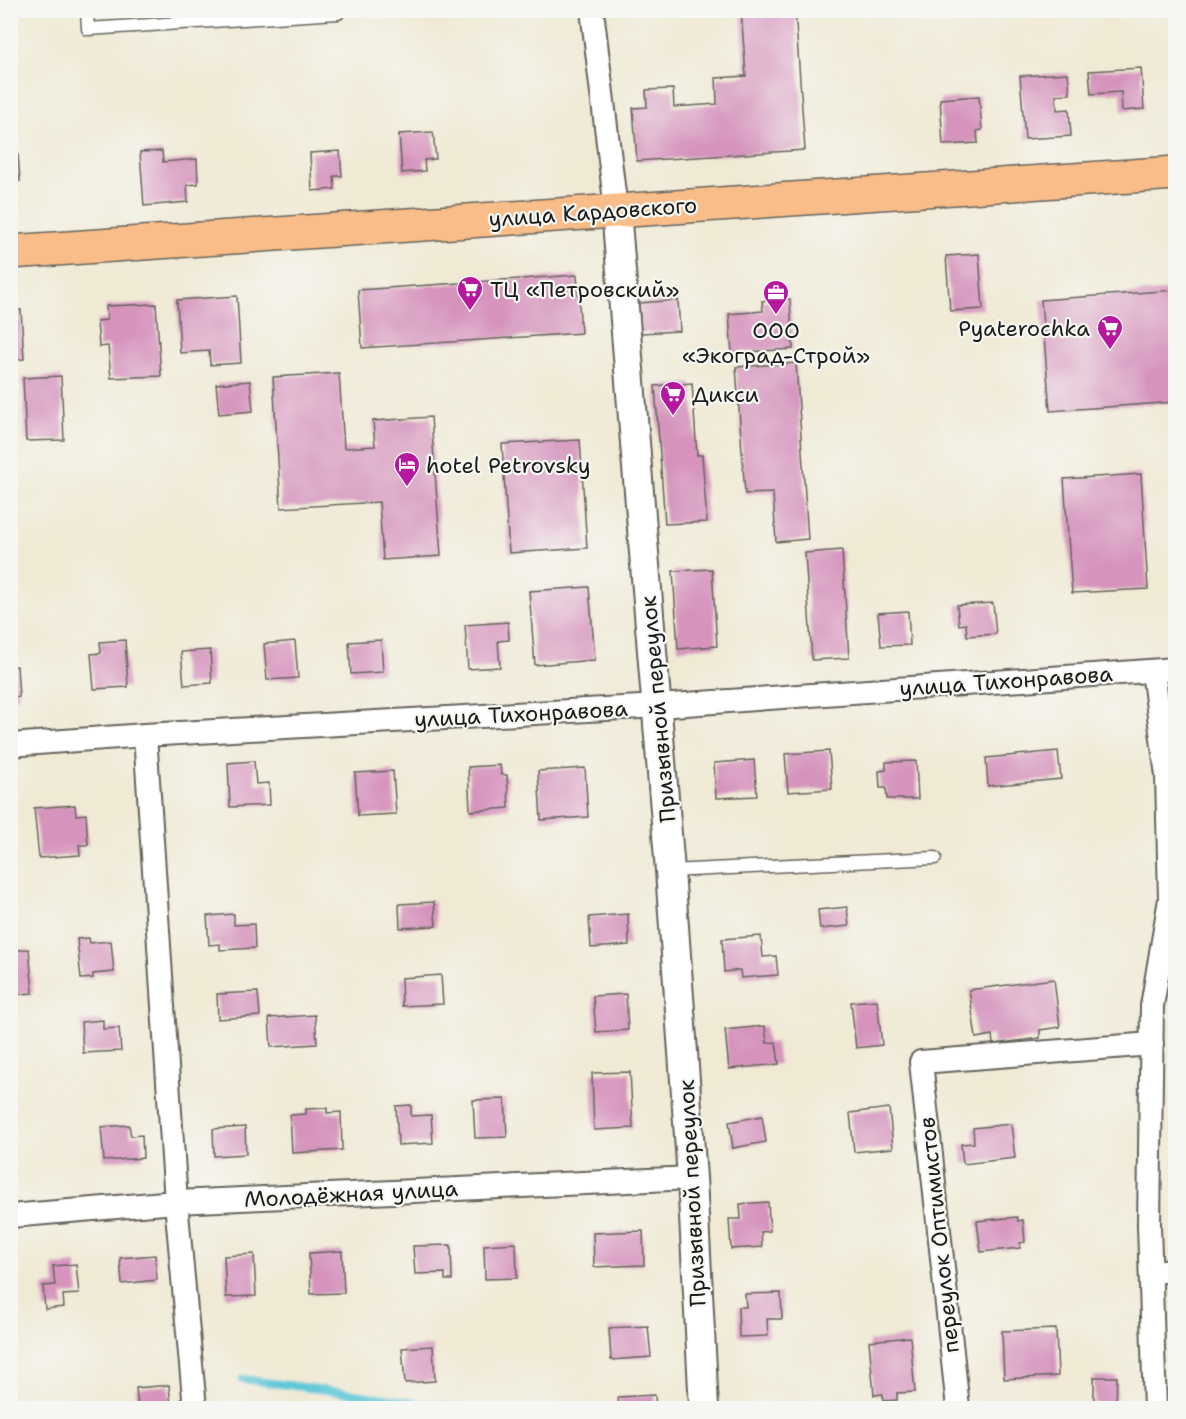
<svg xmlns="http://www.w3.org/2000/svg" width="1186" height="1419" font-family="'Shantell Sans',sans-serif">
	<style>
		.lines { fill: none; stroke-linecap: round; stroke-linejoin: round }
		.stream { stroke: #5ec7d9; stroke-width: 8 }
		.building { fill: #d694bd }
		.service-casing { stroke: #66645d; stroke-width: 15 }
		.minor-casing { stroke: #66645d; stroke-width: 26 }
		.tertiary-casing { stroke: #66645d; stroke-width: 32 }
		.primary-casing { stroke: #66645d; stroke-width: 36 }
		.service { stroke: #fff; stroke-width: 12 }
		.minor { stroke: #fff; stroke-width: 22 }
		.tertiary { stroke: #fff; stroke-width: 28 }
		.primary { stroke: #f8bd89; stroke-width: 33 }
		.labels { text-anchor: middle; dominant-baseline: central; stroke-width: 4.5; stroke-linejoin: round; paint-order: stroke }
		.street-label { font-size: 22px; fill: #1c1c1c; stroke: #f6f6f2 }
		.poi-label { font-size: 22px; fill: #1c1c1c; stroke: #f6f6f2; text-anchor: start }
	</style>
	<rect width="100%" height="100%" fill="#f6f6f2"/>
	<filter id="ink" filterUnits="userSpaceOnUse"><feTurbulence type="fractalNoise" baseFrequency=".0167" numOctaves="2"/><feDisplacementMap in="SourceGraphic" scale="12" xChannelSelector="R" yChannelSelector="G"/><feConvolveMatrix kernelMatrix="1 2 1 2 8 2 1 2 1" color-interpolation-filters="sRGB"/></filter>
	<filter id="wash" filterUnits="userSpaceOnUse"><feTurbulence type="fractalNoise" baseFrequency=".008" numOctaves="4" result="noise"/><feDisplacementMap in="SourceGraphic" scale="24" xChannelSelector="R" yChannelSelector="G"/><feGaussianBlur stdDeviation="1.35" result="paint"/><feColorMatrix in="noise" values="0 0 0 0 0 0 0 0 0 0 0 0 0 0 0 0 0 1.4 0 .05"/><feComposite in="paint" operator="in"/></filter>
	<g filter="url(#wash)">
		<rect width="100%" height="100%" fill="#f0ead5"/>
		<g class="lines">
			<polyline class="stream" points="243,1379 458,1408"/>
		</g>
		<g id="blocks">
			<g class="building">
				<polygon points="741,10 795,10 805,150 637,161 633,108 647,107 646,90 673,89 674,107 717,104 716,78 746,76"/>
				<polygon points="1141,68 1144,109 1122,111 1121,92 1091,94 1089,71"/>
				<polygon points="1068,73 1070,94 1056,95 1057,110 1069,109 1071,136 1025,139 1020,76"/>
				<polygon points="979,96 982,130 977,131 978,143 943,145 940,99"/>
				<polygon points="433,132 436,159 424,160 425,171 402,173 399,134"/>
				<polygon points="162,151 163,162 197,159 198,184 187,185 188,202 144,206 140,152"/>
				<polygon points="340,151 342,176 334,176 335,189 312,191 310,153"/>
				<polygon points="18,155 20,181 10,182 10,156"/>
				<polygon points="979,254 983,309 950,311 946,256"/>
				<polygon points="577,275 581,333 362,348 358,290"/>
				<polygon points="1176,290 1176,402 1050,411 1041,300"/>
				<polygon points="237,296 241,363 210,365 209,351 180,353 177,300"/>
				<polygon points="790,299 793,349 732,353 729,314 763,311 762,301"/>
				<polygon points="678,300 680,331 641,333 639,303"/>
				<polygon points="156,304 161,376 111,378 108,346 99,347 97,321 107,320 106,306"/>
				<polygon points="21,310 24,359 10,360 10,311"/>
				<polygon points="796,363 808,539 776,542 773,493 745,494 736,367"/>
				<polygon points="339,373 344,448 375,446 373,421 431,417 441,556 383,560 379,502 281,508 273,377"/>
				<polygon points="61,376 64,440 26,441 23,378"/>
				<polygon points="250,381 253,411 219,414 216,384"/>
				<polygon points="692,383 697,455 702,455 707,522 665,524 655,386"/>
				<polygon points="580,440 587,548 509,553 502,444"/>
				<polygon points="1141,474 1148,589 1072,593 1064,479"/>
				<polygon points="842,550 849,658 812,660 805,553"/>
				<polygon points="712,569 717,646 678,649 673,571"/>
				<polygon points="589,587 595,660 535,665 529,591"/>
				<polygon points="993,603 996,634 967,636 966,624 959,625 957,605"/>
				<polygon points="908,611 910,645 881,646 878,613"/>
				<polygon points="508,622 509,640 498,641 500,667 468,669 465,625"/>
				<polygon points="125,640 128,687 94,689 91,654 101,653 100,642"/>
				<polygon points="381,640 383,672 351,674 349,642"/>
				<polygon points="295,641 298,678 267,680 264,644"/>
				<polygon points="210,650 212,683 184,685 181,652"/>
				<polygon points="17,666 19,697 10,698 10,667"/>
				<polygon points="829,751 832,789 788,792 785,754"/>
				<polygon points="1058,751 1061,779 988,786 986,758"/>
				<polygon points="754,760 757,796 716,798 714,763"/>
				<polygon points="254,761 256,784 269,783 270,805 230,807 228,763"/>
				<polygon points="916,761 918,799 887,799 886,788 880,788 879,771 886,770 886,762"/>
				<polygon points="500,765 501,775 507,775 509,808 470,811 468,767"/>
				<polygon points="585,768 588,817 541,820 538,771"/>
				<polygon points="393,771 396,814 358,816 355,773"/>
				<polygon points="75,805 76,815 86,814 88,845 79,845 80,855 39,858 34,808"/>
				<polygon points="434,902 436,926 400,928 399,904"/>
				<polygon points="847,907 849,926 820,929 818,910"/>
				<polygon points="234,914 234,925 254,924 255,948 220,950 220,944 209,945 207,916"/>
				<polygon points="628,914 629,945 591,948 589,917"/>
				<polygon points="761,936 763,957 776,956 778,975 741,978 740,970 724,972 722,939"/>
				<polygon points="89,938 90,943 111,941 114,972 93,974 93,978 81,979 77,939"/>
				<polygon points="29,949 33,993 10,995 10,951"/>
				<polygon points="441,975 443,1004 402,1006 401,978"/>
				<polygon points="1054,979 1060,1027 1040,1030 1040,1038 993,1044 992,1035 976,1038 969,990"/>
				<polygon points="258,992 260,1016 218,1019 217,994"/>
				<polygon points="626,994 628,1030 596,1032 593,996"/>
				<polygon points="877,1000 882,1045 856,1048 851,1002"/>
				<polygon points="315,1015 317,1044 271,1047 269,1018"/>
				<polygon points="103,1020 103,1029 119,1028 121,1051 83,1053 81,1022"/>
				<polygon points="765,1026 767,1043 776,1042 779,1064 729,1069 725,1030"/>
				<polygon points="630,1072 633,1128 594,1130 592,1073"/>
				<polygon points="505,1099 507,1137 475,1138 473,1100"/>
				<polygon points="411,1105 411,1116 431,1115 433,1143 398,1145 396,1106"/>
				<polygon points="327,1108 327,1113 341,1112 342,1150 292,1153 290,1115 306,1114 306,1109"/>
				<polygon points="889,1108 893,1148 854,1152 850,1113"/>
				<polygon points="762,1116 766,1142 733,1148 729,1122"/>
				<polygon points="1011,1124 1015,1158 963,1164 961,1144 974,1143 973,1128"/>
				<polygon points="129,1125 131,1136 142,1135 143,1158 104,1161 101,1127"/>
				<polygon points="245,1127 246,1154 214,1156 213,1129"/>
				<polygon points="768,1202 770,1231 761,1232 762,1247 731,1249 729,1219 741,1219 740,1204"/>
				<polygon points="1017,1217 1018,1221 1023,1220 1025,1242 1020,1243 1020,1248 981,1252 977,1221"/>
				<polygon points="643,1231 644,1265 594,1267 593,1233"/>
				<polygon points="516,1243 517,1278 485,1279 484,1245"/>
				<polygon points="451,1245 452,1280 445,1280 445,1273 415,1274 413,1246"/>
				<polygon points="342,1251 344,1293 311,1294 309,1253"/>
				<polygon points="254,1254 256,1296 226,1297 224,1256"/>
				<polygon points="155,1255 157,1280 122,1284 120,1258"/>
				<polygon points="76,1264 79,1294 63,1295 64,1307 45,1309 43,1286 55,1285 53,1266"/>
				<polygon points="781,1293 782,1319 767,1319 768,1336 739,1337 738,1307 746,1307 745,1294"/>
				<polygon points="648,1326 651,1357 611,1360 609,1328"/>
				<polygon points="1056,1329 1058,1376 1004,1379 1002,1331"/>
				<polygon points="910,1337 915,1392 897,1393 897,1400 883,1401 883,1394 874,1395 869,1341"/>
				<polygon points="433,1346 435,1381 405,1383 402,1348"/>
				<polygon points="1094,1377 1117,1377 1116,1404 1094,1404"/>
				<polygon points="169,1385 171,1408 138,1408 136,1388"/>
				<polygon points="655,1395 656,1408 619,1408 618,1397"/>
			</g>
		</g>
	</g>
	<g filter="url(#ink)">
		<use href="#blocks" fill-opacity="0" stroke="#66645d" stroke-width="1.5"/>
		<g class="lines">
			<defs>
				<g id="service">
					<polyline points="87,10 88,29 338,13 338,10"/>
					<polyline points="670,871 935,858"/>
				</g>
				<g id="minor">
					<polyline points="592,10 616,210"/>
					<polyline points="1153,671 1167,776 1170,899 1152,1006 1149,1225 1155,1408"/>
					<polyline points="145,735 176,1202 195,1408"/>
					<polyline points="10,745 145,735 658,706 1176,669"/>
					<polyline points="10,1216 176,1202 692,1178"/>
					<polyline points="1151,1272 1176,1270"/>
					<polyline points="958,1408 921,1062 1152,1044"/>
				</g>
				<polyline id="tertiary" points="616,210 670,871 692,1178 704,1408"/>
				<polyline id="primary" points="10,252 1176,173"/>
			</defs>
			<use href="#service" class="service-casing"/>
			<use href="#minor" class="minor-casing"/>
			<use href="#tertiary" class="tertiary-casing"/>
			<use href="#primary" class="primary-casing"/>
			<use href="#service" class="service"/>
			<use href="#minor" class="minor"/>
			<use href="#tertiary" class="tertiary"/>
			<use href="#primary" class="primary"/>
		</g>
	</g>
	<defs>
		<symbol id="supermarket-pin" viewBox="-11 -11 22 30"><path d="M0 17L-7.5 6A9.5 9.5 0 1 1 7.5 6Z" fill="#b5179e" stroke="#f6f6f2"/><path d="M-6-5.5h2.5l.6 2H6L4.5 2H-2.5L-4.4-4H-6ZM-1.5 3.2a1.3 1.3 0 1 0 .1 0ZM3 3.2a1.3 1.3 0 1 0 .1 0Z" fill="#fff"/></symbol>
		<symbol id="office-pin" viewBox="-11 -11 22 30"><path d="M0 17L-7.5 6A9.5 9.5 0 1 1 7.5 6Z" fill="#b5179e" stroke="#f6f6f2"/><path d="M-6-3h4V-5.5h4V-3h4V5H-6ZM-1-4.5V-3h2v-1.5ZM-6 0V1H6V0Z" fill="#fff"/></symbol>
		<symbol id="hotel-pin" viewBox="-11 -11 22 30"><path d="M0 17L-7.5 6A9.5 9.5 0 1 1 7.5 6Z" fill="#b5179e" stroke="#f6f6f2"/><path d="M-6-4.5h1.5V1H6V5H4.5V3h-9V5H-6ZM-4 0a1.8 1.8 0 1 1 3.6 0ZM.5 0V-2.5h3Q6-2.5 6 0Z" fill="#fff"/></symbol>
	</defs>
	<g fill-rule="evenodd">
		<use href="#supermarket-pin" x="455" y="274" width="30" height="40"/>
		<use href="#office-pin" x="761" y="278" width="30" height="40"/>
		<use href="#supermarket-pin" x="1095" y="313" width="30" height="40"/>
		<use href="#supermarket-pin" x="658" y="379" width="30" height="40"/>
		<use href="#hotel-pin" x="392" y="450" width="30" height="40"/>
	</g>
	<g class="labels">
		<g class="street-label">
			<text transform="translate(593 212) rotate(-4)">улица Кардовского</text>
			<text transform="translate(1006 681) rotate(-4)">улица Тихонравова</text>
			<text transform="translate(658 709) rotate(-95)">Призывной переулок</text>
			<text transform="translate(521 714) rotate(-3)">улица Тихонравова</text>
			<text transform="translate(692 1193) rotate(-93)">Призывной переулок</text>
			<text transform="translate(351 1194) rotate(-3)">Молодёжная улица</text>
			<text transform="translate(939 1235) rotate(-96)">переулок Оптимистов</text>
		</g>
		<g class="poi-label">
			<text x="490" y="289">ТЦ «Петровский»</text>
			<text x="1090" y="328" text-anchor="end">Pyaterochka</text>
			<text x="776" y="330" text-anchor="middle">ООО<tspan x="776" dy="25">«Экоград-Строй»</tspan></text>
			<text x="692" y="394">Дикси</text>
			<text x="426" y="465">hotel Petrovsky</text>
		</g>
	</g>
	<rect width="1186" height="1419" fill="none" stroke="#f6f6f2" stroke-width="36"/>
</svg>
